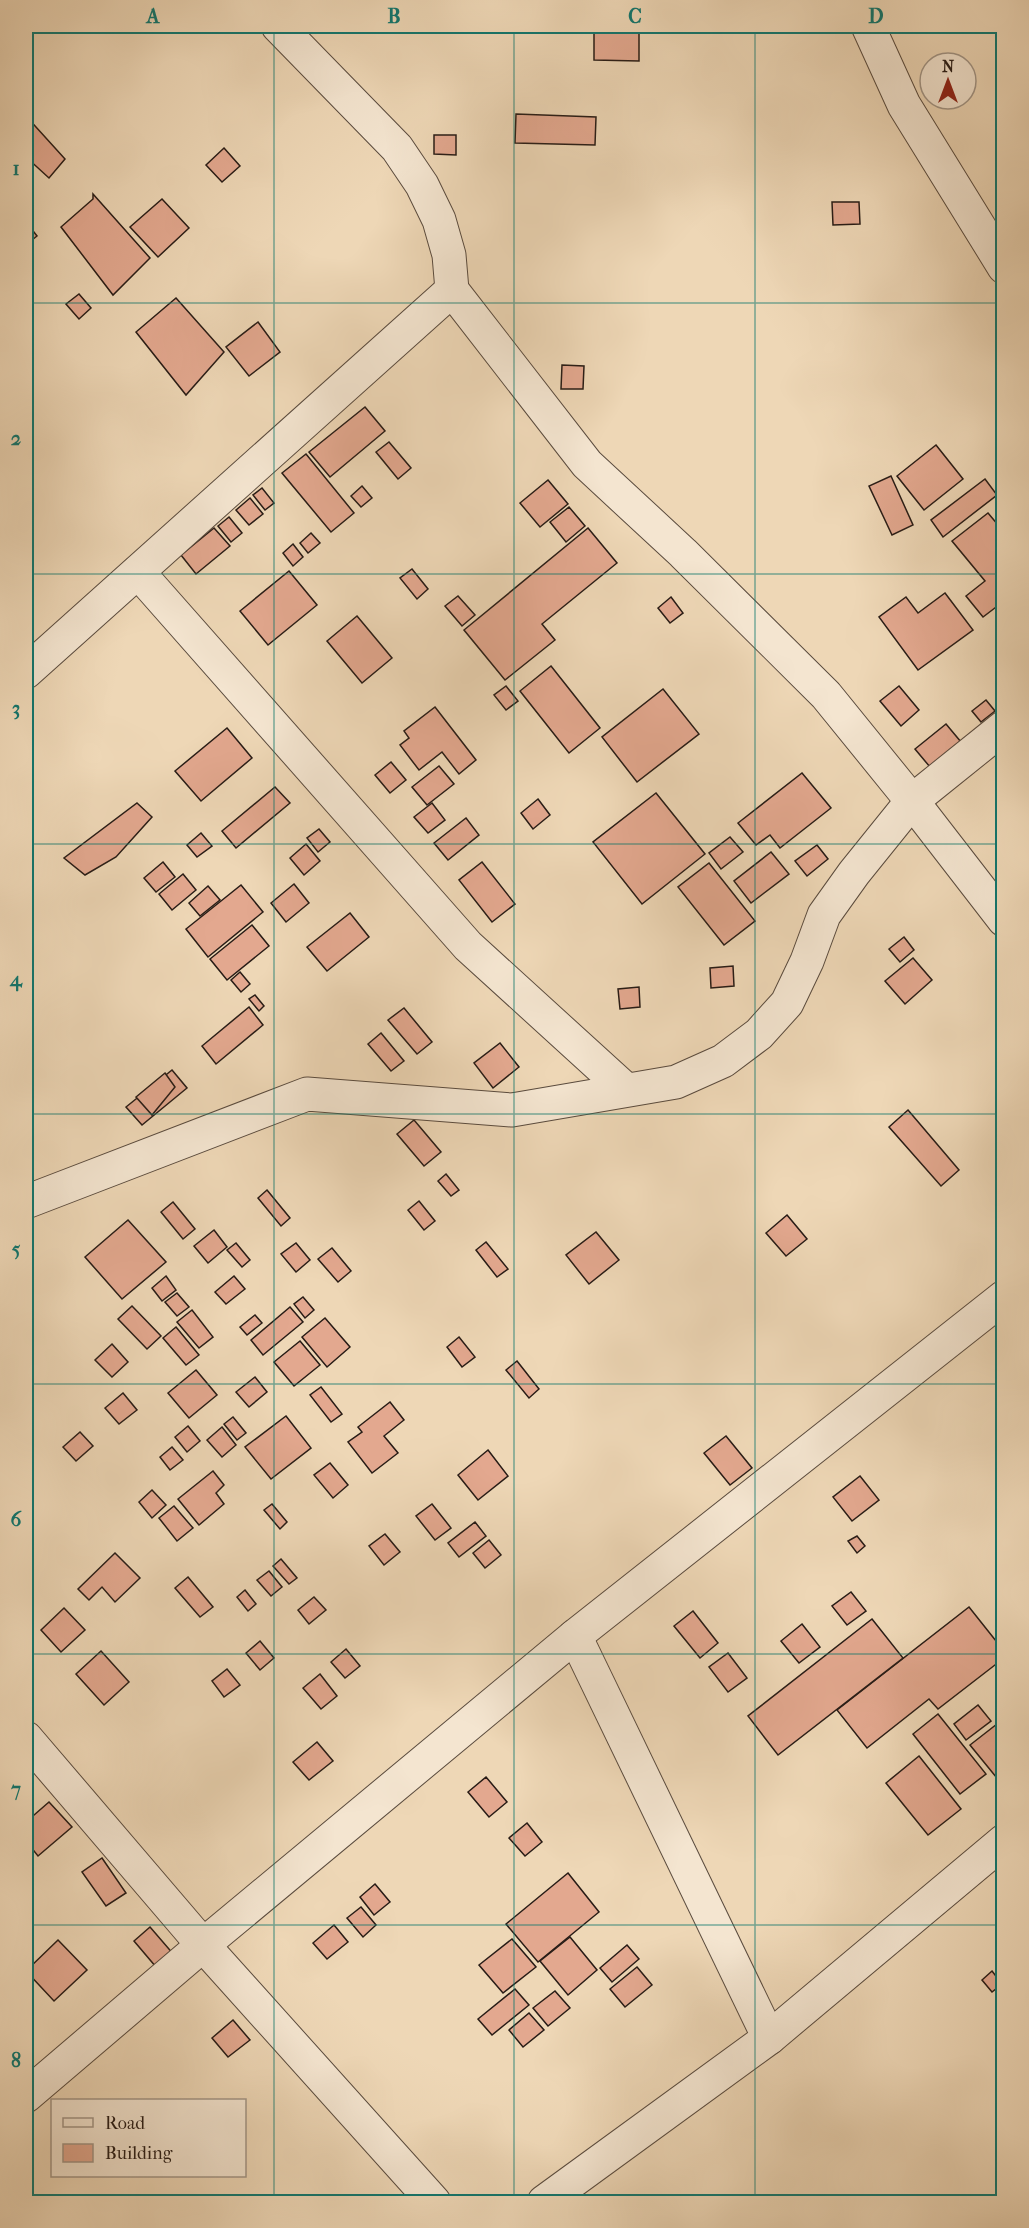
<svg xmlns="http://www.w3.org/2000/svg" width="1029" height="2228" font-family="'IM FELL French Canon',serif">
	<style>
		.building { fill: #e3a88f; stroke: #281c16; stroke-width: 1.5 }
		.lines { fill: none; stroke-linecap: round; stroke-linejoin: round }
		.street-casing { stroke: #5a4b3e; stroke-width: 35 }
		.street { stroke: #f4e5d0; stroke-width: 33 }
		.grid { fill: none; stroke: #0f766e; stroke-width: 1.5; stroke-opacity: 0.55 }
		.neatline { fill: none; stroke: #0f766e; stroke-width: 2 }
		.grid-label { font-size: 20px; text-anchor: middle; font-weight: bold; fill: #0f766e }
	</style>
	<rect width="100%" height="100%" fill="#eed7b6"/>
	<filter id="stains"><feTurbulence type="fractalNoise" baseFrequency=".00333" numOctaves="4"/><feColorMatrix values="0 0 0 0 .2 0 0 0 0 .09 0 0 0 0 .02 0 0 0 .5 -.17"/></filter>
	<radialGradient id="worn" r=".72"><stop offset=".6" stop-color="#630" stop-opacity="0"/><stop offset="1" stop-color="#630" stop-opacity=".3"/></radialGradient>
	<g class="building">
		<polygon points="594,26 639,26 639,61 594,60"/>
		<polygon points="516,114 596,117 595,145 515,143"/>
		<polygon points="26,116 65,159 49,178 26,157"/>
		<polygon points="434,135 456,135 456,155 434,154"/>
		<polygon points="224,148 240,166 222,182 206,165"/>
		<polygon points="93,194 150,258 113,295 61,227 93,199"/>
		<polygon points="162,199 189,228 158,257 130,227"/>
		<polygon points="832,202 859,202 860,224 833,225"/>
		<polygon points="26,222 37,236 26,245"/>
		<polygon points="79,294 91,308 79,319 66,304"/>
		<polygon points="176,298 224,352 186,395 136,332"/>
		<polygon points="258,322 280,352 249,376 226,347"/>
		<polygon points="562,365 584,366 583,389 561,389"/>
		<polygon points="365,407 385,431 330,477 309,452"/>
		<polygon points="389,442 411,468 398,479 376,452"/>
		<polygon points="936,445 963,479 924,510 897,476"/>
		<polygon points="306,454 354,513 331,532 282,473"/>
		<polygon points="891,476 913,525 892,535 869,486"/>
		<polygon points="985,479 997,495 943,537 931,520"/>
		<polygon points="548,480 568,504 540,527 520,503"/>
		<polygon points="362,486 372,498 361,507 351,496"/>
		<polygon points="262,488 274,503 265,510 253,495"/>
		<polygon points="250,498 263,514 249,525 236,510"/>
		<polygon points="569,507 585,526 566,542 550,522"/>
		<polygon points="988,513 1004,532 1004,601 983,617 966,596 985,581 952,541"/>
		<polygon points="229,517 242,533 231,542 218,526"/>
		<polygon points="214,528 230,546 196,574 181,555"/>
		<polygon points="588,528 617,563 542,624 555,640 505,680 464,630"/>
		<polygon points="311,533 320,543 308,553 300,543"/>
		<polygon points="293,544 303,557 293,566 283,553"/>
		<polygon points="412,569 428,589 417,599 400,578"/>
		<polygon points="289,571 317,605 268,645 240,611"/>
		<polygon points="945,593 973,630 918,670 879,617 906,597 918,613"/>
		<polygon points="458,596 475,615 462,626 445,606"/>
		<polygon points="671,597 683,613 670,623 658,608"/>
		<polygon points="357,616 392,658 362,683 327,641"/>
		<polygon points="551,666 600,728 569,753 520,691"/>
		<polygon points="506,686 518,701 506,710 494,695"/>
		<polygon points="899,686 919,710 901,726 880,701"/>
		<polygon points="663,689 699,734 637,782 602,737"/>
		<polygon points="986,700 995,711 981,722 972,711"/>
		<polygon points="435,707 476,760 459,774 442,752 419,770 400,745 409,738 404,731"/>
		<polygon points="946,724 961,742 930,767 915,749"/>
		<polygon points="227,728 252,758 201,801 175,771"/>
		<polygon points="391,762 406,780 390,793 375,775"/>
		<polygon points="439,766 454,784 427,805 412,787"/>
		<polygon points="802,773 831,808 780,848 770,835 756,845 738,823"/>
		<polygon points="275,787 290,803 236,848 222,831"/>
		<polygon points="656,793 705,854 642,904 593,842"/>
		<polygon points="538,799 550,815 533,829 521,813"/>
		<polygon points="137,803 152,817 116,857 85,875 64,858"/>
		<polygon points="432,803 445,820 428,833 414,817"/>
		<polygon points="466,818 479,835 448,860 434,843"/>
		<polygon points="319,829 330,842 318,852 307,838"/>
		<polygon points="201,833 212,846 197,857 187,845"/>
		<polygon points="730,837 743,852 721,869 709,853"/>
		<polygon points="306,844 320,861 304,875 290,858"/>
		<polygon points="817,845 828,859 807,876 795,861"/>
		<polygon points="771,852 789,874 751,903 734,881"/>
		<polygon points="163,862 175,877 156,892 144,878"/>
		<polygon points="482,862 515,904 492,922 459,880"/>
		<polygon points="709,863 755,921 724,945 678,887"/>
		<polygon points="183,874 196,890 172,910 159,894"/>
		<polygon points="294,884 309,903 286,922 271,903"/>
		<polygon points="241,885 263,912 208,957 186,929"/>
		<polygon points="208,886 220,900 200,916 189,903"/>
		<polygon points="350,913 369,937 327,971 307,947"/>
		<polygon points="252,925 269,946 227,980 210,959"/>
		<polygon points="904,937 914,950 900,962 889,949"/>
		<polygon points="913,958 932,980 905,1004 885,981"/>
		<polygon points="733,966 734,986 711,988 710,968"/>
		<polygon points="240,972 250,984 241,992 231,980"/>
		<polygon points="639,987 640,1007 620,1009 618,989"/>
		<polygon points="255,995 264,1006 259,1011 249,999"/>
		<polygon points="249,1007 263,1025 216,1064 202,1046"/>
		<polygon points="404,1008 432,1042 417,1054 388,1020"/>
		<polygon points="381,1033 404,1061 391,1071 368,1044"/>
		<polygon points="500,1043 519,1067 493,1088 474,1063"/>
		<polygon points="172,1070 187,1088 142,1125 126,1107"/>
		<polygon points="165,1073 175,1087 152,1115 136,1097"/>
		<polygon points="908,1110 959,1170 941,1186 889,1127"/>
		<polygon points="414,1120 441,1152 424,1166 397,1134"/>
		<polygon points="446,1174 459,1190 451,1196 438,1181"/>
		<polygon points="267,1190 290,1218 281,1226 258,1198"/>
		<polygon points="419,1201 435,1221 424,1230 408,1210"/>
		<polygon points="173,1202 195,1229 183,1239 161,1212"/>
		<polygon points="787,1215 807,1239 786,1256 766,1233"/>
		<polygon points="128,1220 166,1262 122,1299 85,1257"/>
		<polygon points="214,1230 227,1247 208,1263 194,1246"/>
		<polygon points="596,1232 619,1260 589,1284 566,1255"/>
		<polygon points="486,1242 508,1269 497,1277 476,1250"/>
		<polygon points="236,1243 250,1260 242,1267 227,1250"/>
		<polygon points="296,1243 310,1260 296,1272 281,1254"/>
		<polygon points="332,1248 351,1271 338,1282 318,1259"/>
		<polygon points="166,1276 176,1290 162,1301 152,1288"/>
		<polygon points="234,1276 245,1289 226,1304 215,1292"/>
		<polygon points="177,1293 189,1307 177,1316 165,1302"/>
		<polygon points="303,1297 314,1310 305,1318 294,1304"/>
		<polygon points="132,1306 161,1336 147,1349 118,1319"/>
		<polygon points="290,1307 303,1322 263,1355 251,1340"/>
		<polygon points="192,1310 213,1337 199,1348 177,1322"/>
		<polygon points="255,1315 262,1323 247,1335 240,1327"/>
		<polygon points="325,1318 350,1347 327,1367 302,1337"/>
		<polygon points="176,1327 199,1355 186,1365 163,1338"/>
		<polygon points="459,1337 475,1357 462,1367 447,1347"/>
		<polygon points="300,1341 320,1365 294,1386 274,1362"/>
		<polygon points="112,1344 128,1362 112,1377 95,1360"/>
		<polygon points="517,1361 539,1389 529,1398 506,1370"/>
		<polygon points="196,1370 217,1395 189,1418 168,1393"/>
		<polygon points="255,1377 267,1392 249,1407 236,1392"/>
		<polygon points="321,1387 342,1414 331,1422 310,1395"/>
		<polygon points="123,1393 137,1410 119,1424 105,1408"/>
		<polygon points="390,1402 404,1420 384,1436 398,1453 372,1473 348,1442 362,1432 358,1427"/>
		<polygon points="286,1416 311,1448 271,1479 245,1447"/>
		<polygon points="233,1417 246,1433 237,1440 224,1424"/>
		<polygon points="188,1426 200,1441 187,1452 175,1437"/>
		<polygon points="222,1427 236,1445 222,1457 207,1440"/>
		<polygon points="80,1432 93,1446 76,1461 63,1447"/>
		<polygon points="726,1436 752,1468 730,1485 704,1453"/>
		<polygon points="172,1447 183,1460 170,1470 160,1457"/>
		<polygon points="488,1450 508,1476 478,1500 458,1475"/>
		<polygon points="330,1463 348,1485 333,1498 314,1475"/>
		<polygon points="213,1471 224,1485 216,1493 224,1504 199,1525 178,1499"/>
		<polygon points="860,1476 879,1500 852,1521 833,1497"/>
		<polygon points="152,1490 166,1505 152,1518 139,1502"/>
		<polygon points="272,1504 287,1522 280,1529 264,1510"/>
		<polygon points="432,1504 451,1528 435,1540 416,1516"/>
		<polygon points="174,1506 193,1528 177,1541 159,1518"/>
		<polygon points="475,1522 486,1536 459,1557 448,1543"/>
		<polygon points="385,1534 400,1552 384,1565 369,1546"/>
		<polygon points="857,1536 865,1546 857,1553 848,1541"/>
		<polygon points="489,1540 501,1555 485,1568 473,1553"/>
		<polygon points="115,1553 140,1578 115,1602 102,1587 89,1600 78,1589"/>
		<polygon points="281,1559 297,1578 289,1584 273,1566"/>
		<polygon points="269,1571 282,1587 271,1596 257,1580"/>
		<polygon points="188,1577 213,1607 200,1617 175,1588"/>
		<polygon points="245,1590 256,1604 248,1611 237,1597"/>
		<polygon points="851,1592 866,1611 847,1625 832,1606"/>
		<polygon points="314,1597 326,1610 309,1624 298,1610"/>
		<polygon points="969,1607 1004,1651 1004,1658 938,1709 929,1699 867,1748 837,1710"/>
		<polygon points="64,1608 85,1630 61,1652 41,1630"/>
		<polygon points="693,1611 718,1643 700,1658 674,1626"/>
		<polygon points="872,1619 903,1658 778,1755 748,1716"/>
		<polygon points="802,1624 820,1647 799,1663 781,1641"/>
		<polygon points="260,1641 274,1658 260,1670 246,1653"/>
		<polygon points="346,1649 360,1666 345,1678 331,1662"/>
		<polygon points="101,1651 129,1682 104,1705 76,1674"/>
		<polygon points="728,1653 747,1678 728,1692 709,1667"/>
		<polygon points="227,1669 240,1685 224,1697 212,1681"/>
		<polygon points="320,1674 337,1696 321,1709 303,1688"/>
		<polygon points="978,1705 991,1721 966,1740 954,1724"/>
		<polygon points="938,1714 986,1774 960,1794 913,1734"/>
		<polygon points="997,1724 1004,1732 1004,1781 1001,1783 970,1745"/>
		<polygon points="317,1742 333,1761 309,1780 293,1762"/>
		<polygon points="919,1756 961,1809 928,1835 886,1783"/>
		<polygon points="486,1777 507,1802 489,1817 468,1792"/>
		<polygon points="49,1802 72,1827 38,1856 26,1841 26,1822"/>
		<polygon points="527,1823 542,1842 525,1856 509,1838"/>
		<polygon points="102,1858 126,1893 106,1906 82,1872"/>
		<polygon points="568,1873 599,1912 538,1962 506,1924"/>
		<polygon points="375,1884 390,1902 374,1915 360,1897"/>
		<polygon points="361,1907 376,1925 363,1937 347,1918"/>
		<polygon points="334,1925 348,1942 327,1959 313,1943"/>
		<polygon points="150,1927 175,1956 162,1974 134,1941"/>
		<polygon points="570,1937 597,1970 568,1995 540,1961"/>
		<polygon points="512,1939 536,1967 503,1993 479,1965"/>
		<polygon points="58,1940 87,1970 54,2001 26,1971"/>
		<polygon points="627,1945 639,1959 612,1982 600,1968"/>
		<polygon points="637,1967 652,1985 625,2007 610,1989"/>
		<polygon points="992,1971 1002,1984 992,1992 982,1980"/>
		<polygon points="515,1989 529,2005 492,2035 478,2019"/>
		<polygon points="555,1991 570,2008 548,2026 533,2008"/>
		<polygon points="529,2013 544,2030 523,2047 509,2030"/>
		<polygon points="233,2020 250,2040 228,2057 212,2038"/>
	</g>
	<g class="lines">
		<defs>
			<g id="street">
				<polyline points="278,26 397,148 422,185 439,220 449,255 452,290 587,464 683,553 826,695 912,801 1004,920"/>
				<polyline points="868,26 904,105 1004,267"/>
				<polyline points="138,572 468,946 625,1089"/>
				<polyline points="26,672 452,290"/>
				<polyline points="26,1202 307,1094 512,1110 676,1082 723,1061 759,1034 787,1003 807,961 824,915 854,873 912,801 1004,727"/>
				<polyline points="575,1636 769,2038"/>
				<polyline points="26,1738 203,1945 434,2202"/>
				<polyline points="26,2096 203,1945 575,1636 1004,1297"/>
				<polyline points="544,2202 769,2038 1004,1841"/>
			</g>
		</defs>
		<use href="#street" class="street-casing"/>
		<use href="#street" class="street"/>
	</g>
	<path class="grid" d="M 274,26 L 274,2202M 514,26 L 514,2202M 755,26 L 755,2202M 26,303 L 1004,303M 26,574 L 1004,574M 26,844 L 1004,844M 26,1114 L 1004,1114M 26,1384 L 1004,1384M 26,1654 L 1004,1654M 26,1925 L 1004,1925"/>
	<rect width="1029" height="2228" fill="none" stroke="#eed7b6" stroke-width="66"/>
	<rect x="51" y="2099" width="195" height="78" fill="#f4e5d0" stroke="#a29586" stroke-width="1.5"/>
	<rect x="63" y="2118" width="30" height="9" fill="#f4e5d0" stroke="#a29586" stroke-width="1.5"/>
	<text x="105" y="2129" font-size="18" fill="#281c16">Road</text>
	<rect x="63" y="2144" width="30" height="18" fill="#e3a88f" stroke="#a29586" stroke-width="1.5"/>
	<text x="105" y="2159" font-size="18" fill="#281c16">Building</text>
	<g transform="translate(948 81)"><circle r="28" fill="#f4e5d0" stroke="#a29586" stroke-width="1.5"/>
	<path d="M0-4.5L10 22L0 15L-10 22Z" fill="#8f2418"/>
	<text y="-9" font-size="16" font-weight="bold" text-anchor="middle" fill="#281c16">N</text>
	</g>
	<rect x="33" y="33" width="963" height="2162" class="neatline"/>
	<g class="grid-label">
		<text x="153" y="23">A</text>
		<text x="394" y="23">B</text>
		<text x="635" y="23">C</text>
		<text x="876" y="23">D</text>
		<text x="16" y="175">1</text>
		<text x="16" y="445">2</text>
		<text x="16" y="715">3</text>
		<text x="16" y="986">4</text>
		<text x="16" y="1256">5</text>
		<text x="16" y="1526">6</text>
		<text x="16" y="1796">7</text>
		<text x="16" y="2067">8</text>
	</g>
	<rect width="100%" height="100%" filter="url(#stains)"/>
	<rect width="100%" height="100%" fill="url(#worn)"/>
</svg>
